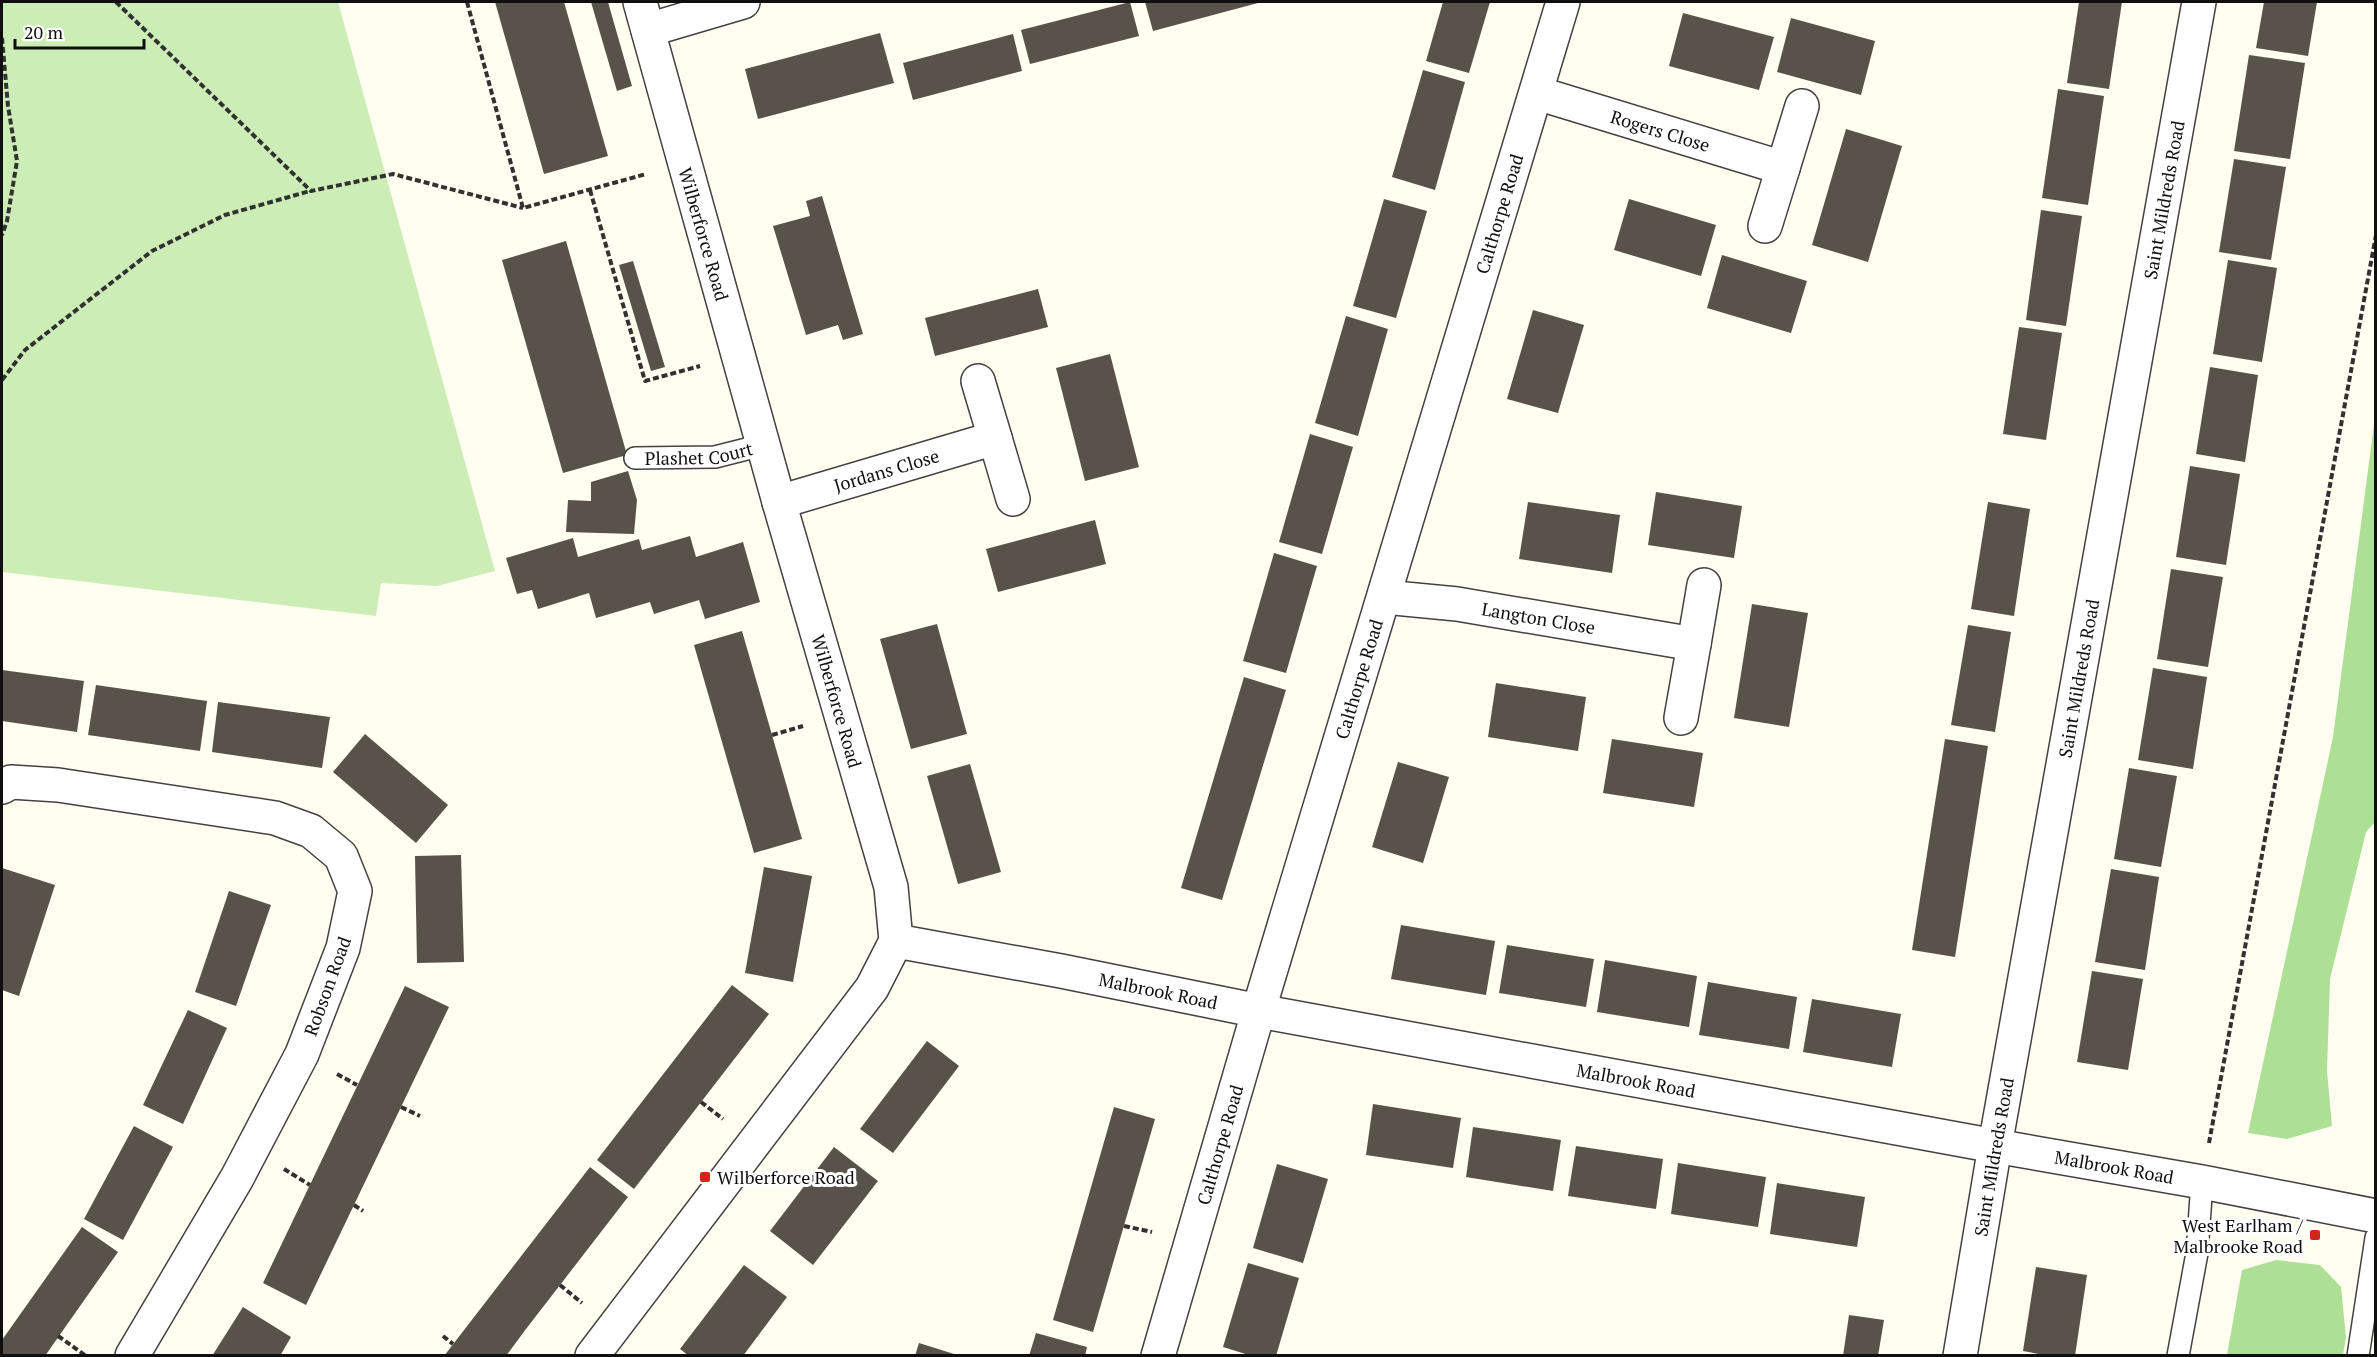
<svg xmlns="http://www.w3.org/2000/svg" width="2377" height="1357" font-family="'PT Serif',serif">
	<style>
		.green { fill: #cceeb6 }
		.forest { fill: #ade094 }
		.building { fill: #59524a }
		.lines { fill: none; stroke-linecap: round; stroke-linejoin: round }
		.lane-casing { stroke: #424242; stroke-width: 24 }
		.street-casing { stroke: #424242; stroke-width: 36 }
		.path { stroke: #313131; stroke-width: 4; stroke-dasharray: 6 3; stroke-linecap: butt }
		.lane { stroke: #fff; stroke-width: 21 }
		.street { stroke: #fff; stroke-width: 33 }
		.poi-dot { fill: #cd281a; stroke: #fff; stroke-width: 2 }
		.labels { text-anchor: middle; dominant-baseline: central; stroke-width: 6; stroke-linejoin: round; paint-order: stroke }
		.street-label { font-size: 18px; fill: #0f0f0f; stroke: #fff }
		.poi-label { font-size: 18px; fill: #0f0f0f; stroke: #fff; text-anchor: start }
	</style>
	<rect width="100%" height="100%" fill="#fffef1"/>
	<polygon class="green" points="2,2 338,2 495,571 437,586 381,583 376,616 2,572"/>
	<g class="forest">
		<polygon points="2375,417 2375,822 2366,832 2330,979 2327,1071 2332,1126 2287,1139 2248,1133 2333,737"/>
		<polygon points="2276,1260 2320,1265 2341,1287 2346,1337 2343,1355 2227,1355 2242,1270"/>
	</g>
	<g class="building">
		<polygon points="495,2 564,2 608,156 544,174"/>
		<polygon points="591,2 608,2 632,86 617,91"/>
		<polygon points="1130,2 1139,36 1030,64 1021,30"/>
		<polygon points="1145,2 1258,2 1258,3 1153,31"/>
		<polygon points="1443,2 1490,2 1469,73 1426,61"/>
		<polygon points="2079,2 2122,2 2109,89 2067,83"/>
		<polygon points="2264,2 2317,2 2308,56 2256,48"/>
		<polygon points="1683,13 1774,37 1759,90 1669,66"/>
		<polygon points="1791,18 1875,41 1861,95 1777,72"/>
		<polygon points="880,33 894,83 758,119 745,69"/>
		<polygon points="1013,34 1022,71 913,100 903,63"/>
		<polygon points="2249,55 2305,63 2290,159 2234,151"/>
		<polygon points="1423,70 1465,82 1435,190 1392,177"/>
		<polygon points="2058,89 2104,96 2088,205 2042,198"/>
		<polygon points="1846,129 1902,146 1868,262 1812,245"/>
		<polygon points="2234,159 2286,167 2271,260 2219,252"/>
		<polygon points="822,196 863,334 843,340 838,325 806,335 773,226 810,216 806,201"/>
		<polygon points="1384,199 1427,211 1396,318 1353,306"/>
		<polygon points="1629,199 1716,225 1701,276 1614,250"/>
		<polygon points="2041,210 2082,216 2066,326 2026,320"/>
		<polygon points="566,241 627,455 563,473 502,260"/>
		<polygon points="1722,255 1807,281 1791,333 1707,308"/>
		<polygon points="2228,260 2277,268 2262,362 2213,354"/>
		<polygon points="633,261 665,367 651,371 619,265"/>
		<polygon points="1038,289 1048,327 935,356 925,318"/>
		<polygon points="1533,310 1584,325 1558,413 1507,399"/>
		<polygon points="1346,316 1388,329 1358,436 1315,423"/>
		<polygon points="2019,327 2062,333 2046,440 2003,434"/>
		<polygon points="1110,354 1139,467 1085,481 1056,368"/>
		<polygon points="2210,367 2258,375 2245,462 2196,454"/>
		<polygon points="1310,434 1353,447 1322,554 1279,542"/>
		<polygon points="2190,466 2240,474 2226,565 2176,557"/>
		<polygon points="628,471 637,500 634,534 566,532 568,500 591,501 591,482"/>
		<polygon points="1656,492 1742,506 1734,558 1648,545"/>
		<polygon points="1528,502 1620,515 1612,573 1519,559"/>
		<polygon points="1988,502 2030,509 2014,616 1971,609"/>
		<polygon points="1095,520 1106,564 998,592 986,549"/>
		<polygon points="690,536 696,557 743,542 760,602 705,619 699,600 654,614 650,602 596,618 589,593 538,609 532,590 517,594 506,558 573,538 578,557 639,539 642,550"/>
		<polygon points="1274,553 1317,566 1286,673 1243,661"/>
		<polygon points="2171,569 2223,577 2208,667 2157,659"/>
		<polygon points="1752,604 1808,613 1789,727 1734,718"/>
		<polygon points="937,624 967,734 911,749 880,639"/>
		<polygon points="1968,625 2011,632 1995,732 1951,725"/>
		<polygon points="742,631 802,839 754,853 694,645"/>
		<polygon points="2153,668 2207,677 2193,769 2138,760"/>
		<polygon points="2,670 84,681 77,732 2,721"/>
		<polygon points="1244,677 1286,690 1222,900 1181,888"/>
		<polygon points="1496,683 1586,697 1578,751 1488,737"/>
		<polygon points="96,685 207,701 200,751 88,735"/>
		<polygon points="218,702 330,717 322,768 212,752"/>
		<polygon points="365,734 448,805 416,843 333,772"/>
		<polygon points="1612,739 1703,753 1694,807 1603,793"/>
		<polygon points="1945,739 1988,746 1955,957 1912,950"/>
		<polygon points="1398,762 1449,777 1423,863 1372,847"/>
		<polygon points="970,764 1001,872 958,884 927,776"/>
		<polygon points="2129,768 2177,776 2161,867 2114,859"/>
		<polygon points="461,855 464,962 417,963 415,856"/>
		<polygon points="764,867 812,876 793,982 745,973"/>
		<polygon points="2,868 55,885 19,996 2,990"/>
		<polygon points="2111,869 2159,877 2145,970 2095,962"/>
		<polygon points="229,891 271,905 236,1006 195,992"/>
		<polygon points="1401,925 1495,941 1486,995 1391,979"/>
		<polygon points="1507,945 1594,959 1586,1007 1499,993"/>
		<polygon points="1605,960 1697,976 1689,1027 1597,1012"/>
		<polygon points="2092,971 2143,979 2128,1070 2077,1062"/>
		<polygon points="1708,982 1797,997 1789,1049 1699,1035"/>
		<polygon points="732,985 769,1014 634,1189 597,1160"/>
		<polygon points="405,986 449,1007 306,1305 263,1283"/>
		<polygon points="1812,999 1901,1014 1892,1067 1803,1052"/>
		<polygon points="188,1010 227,1028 183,1124 143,1105"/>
		<polygon points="927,1041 959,1066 893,1153 860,1129"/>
		<polygon points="1373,1104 1461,1118 1453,1168 1366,1155"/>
		<polygon points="1114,1107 1155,1119 1093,1332 1053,1320"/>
		<polygon points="134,1126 173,1147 123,1240 84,1219"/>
		<polygon points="1473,1127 1561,1140 1553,1191 1466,1177"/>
		<polygon points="1576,1146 1663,1159 1656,1209 1568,1196"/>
		<polygon points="834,1147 878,1181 813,1265 770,1231"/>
		<polygon points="1678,1163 1766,1177 1758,1227 1671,1214"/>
		<polygon points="1277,1164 1328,1179 1303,1263 1253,1248"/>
		<polygon points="590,1167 628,1197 526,1329 506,1356 444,1356"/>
		<polygon points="1777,1183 1865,1197 1857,1247 1770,1234"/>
		<polygon points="82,1227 118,1252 45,1356 2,1356 2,1340"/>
		<polygon points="1248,1263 1299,1278 1276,1356 1252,1356 1223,1347"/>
		<polygon points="744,1265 787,1297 743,1356 689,1356 680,1349"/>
		<polygon points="2036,1267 2087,1275 2075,1356 2049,1356 2023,1351"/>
		<polygon points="243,1307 291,1337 280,1356 212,1356"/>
		<polygon points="1849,1315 1884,1320 1878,1356 1843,1356"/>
		<polygon points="1036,1333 1087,1347 1085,1356 1029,1356"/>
		<polygon points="919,1343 954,1354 954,1356 915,1356"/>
	</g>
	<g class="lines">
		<defs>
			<g id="lane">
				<path id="s1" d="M 635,458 L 715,457 L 763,445"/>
				<polyline points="2178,1356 2197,1253 2202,1182"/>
				<polyline points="2358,1356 2376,1238"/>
			</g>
			<g id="street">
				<polyline points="648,30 743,2"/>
				<path id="s2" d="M 1537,93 L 1783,168 L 1802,106"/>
				<polyline points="1765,226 1783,168"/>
				<polyline points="978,381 995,438"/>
				<path id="s3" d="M 779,502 L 995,438 L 1013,499"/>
				<path id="s4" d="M 1384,597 L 1457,604 L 1694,644 L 1681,718"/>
				<polyline points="1694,644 1704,585"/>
				<polyline points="2,787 11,782 58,785 275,818 311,831 341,856 355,891 343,948 302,1054 237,1178 132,1356"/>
				<path id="s5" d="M 896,941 L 1061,971 L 1259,1011 L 1995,1146 L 2202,1182 L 2376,1216"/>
				<polyline points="592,1356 872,988 896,941 891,887 779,502 640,2"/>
				<path id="s6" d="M 1158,1356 L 1265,989 L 1563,2"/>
				<path id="s7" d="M 1960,1356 L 1995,1146 L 2199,2"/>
			</g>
		</defs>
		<use href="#lane" class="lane-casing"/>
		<use href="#street" class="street-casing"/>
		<g class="path">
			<polyline points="116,2 311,191 393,174 523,208"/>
			<polyline points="467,2 523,208 646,174"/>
			<polyline points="2,38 8,106 17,161 7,221 2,235"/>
			<polyline points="590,190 645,381 700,366"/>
			<polyline points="2,380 25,350 152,251 225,215 310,191"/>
			<polyline points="772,735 803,726"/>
			<polyline points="337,1074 357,1085"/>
			<polyline points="701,1102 723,1119"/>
			<polyline points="401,1107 420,1116"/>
			<polyline points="2209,1143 2376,235"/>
			<polyline points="284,1169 310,1185"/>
			<polyline points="354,1205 363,1211"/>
			<polyline points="1124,1226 1152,1232"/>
			<polyline points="560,1285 582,1303"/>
			<polyline points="58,1336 86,1356"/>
			<polyline points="443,1336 453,1344"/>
		</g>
		<use href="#lane" class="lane"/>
		<use href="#street" class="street"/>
	</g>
	<g class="poi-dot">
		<rect x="699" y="1171" width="12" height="12" rx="3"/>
		<rect x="2309" y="1229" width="12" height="12" rx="3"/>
	</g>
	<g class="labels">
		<g class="street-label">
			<text stroke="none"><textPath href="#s2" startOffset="129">Rogers Close</textPath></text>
			<text stroke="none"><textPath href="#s7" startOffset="1174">Saint Mildreds Road</textPath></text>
			<text stroke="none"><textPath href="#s6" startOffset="1192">Calthorpe Road</textPath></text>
			<text transform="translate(704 234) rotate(74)">Wilberforce Road</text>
			<text stroke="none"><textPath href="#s1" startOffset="64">Plashet Court</textPath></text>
			<text stroke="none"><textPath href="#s3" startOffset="112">Jordans Close</textPath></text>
			<text stroke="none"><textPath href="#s4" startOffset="156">Langton Close</textPath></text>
			<text stroke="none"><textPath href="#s6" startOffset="706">Calthorpe Road</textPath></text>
			<text stroke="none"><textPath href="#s7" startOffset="688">Saint Mildreds Road</textPath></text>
			<text transform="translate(837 701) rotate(74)">Wilberforce Road</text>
			<text transform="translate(327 986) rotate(-70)">Robson Road</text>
			<text stroke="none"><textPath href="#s5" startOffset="267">Malbrook Road</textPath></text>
			<text stroke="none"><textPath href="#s5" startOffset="753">Malbrook Road</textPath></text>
			<text stroke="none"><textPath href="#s6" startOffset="220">Calthorpe Road</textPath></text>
			<text stroke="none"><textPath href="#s7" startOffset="202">Saint Mildreds Road</textPath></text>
			<text stroke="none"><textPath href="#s5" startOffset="1239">Malbrook Road</textPath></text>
		</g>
		<g class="poi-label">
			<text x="717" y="1177">Wilberforce Road</text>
			<text x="2303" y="1225" text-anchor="end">West Earlham /<tspan x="2303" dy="21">Malbrooke Road</tspan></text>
		</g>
	</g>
	<rect width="2377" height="1357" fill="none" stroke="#0f0f0f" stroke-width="6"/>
	<path d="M15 39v9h129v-9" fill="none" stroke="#0f0f0f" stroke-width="3"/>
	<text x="24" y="39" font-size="18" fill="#0f0f0f" stroke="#ffffff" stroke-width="4.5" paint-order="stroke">20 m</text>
</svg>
